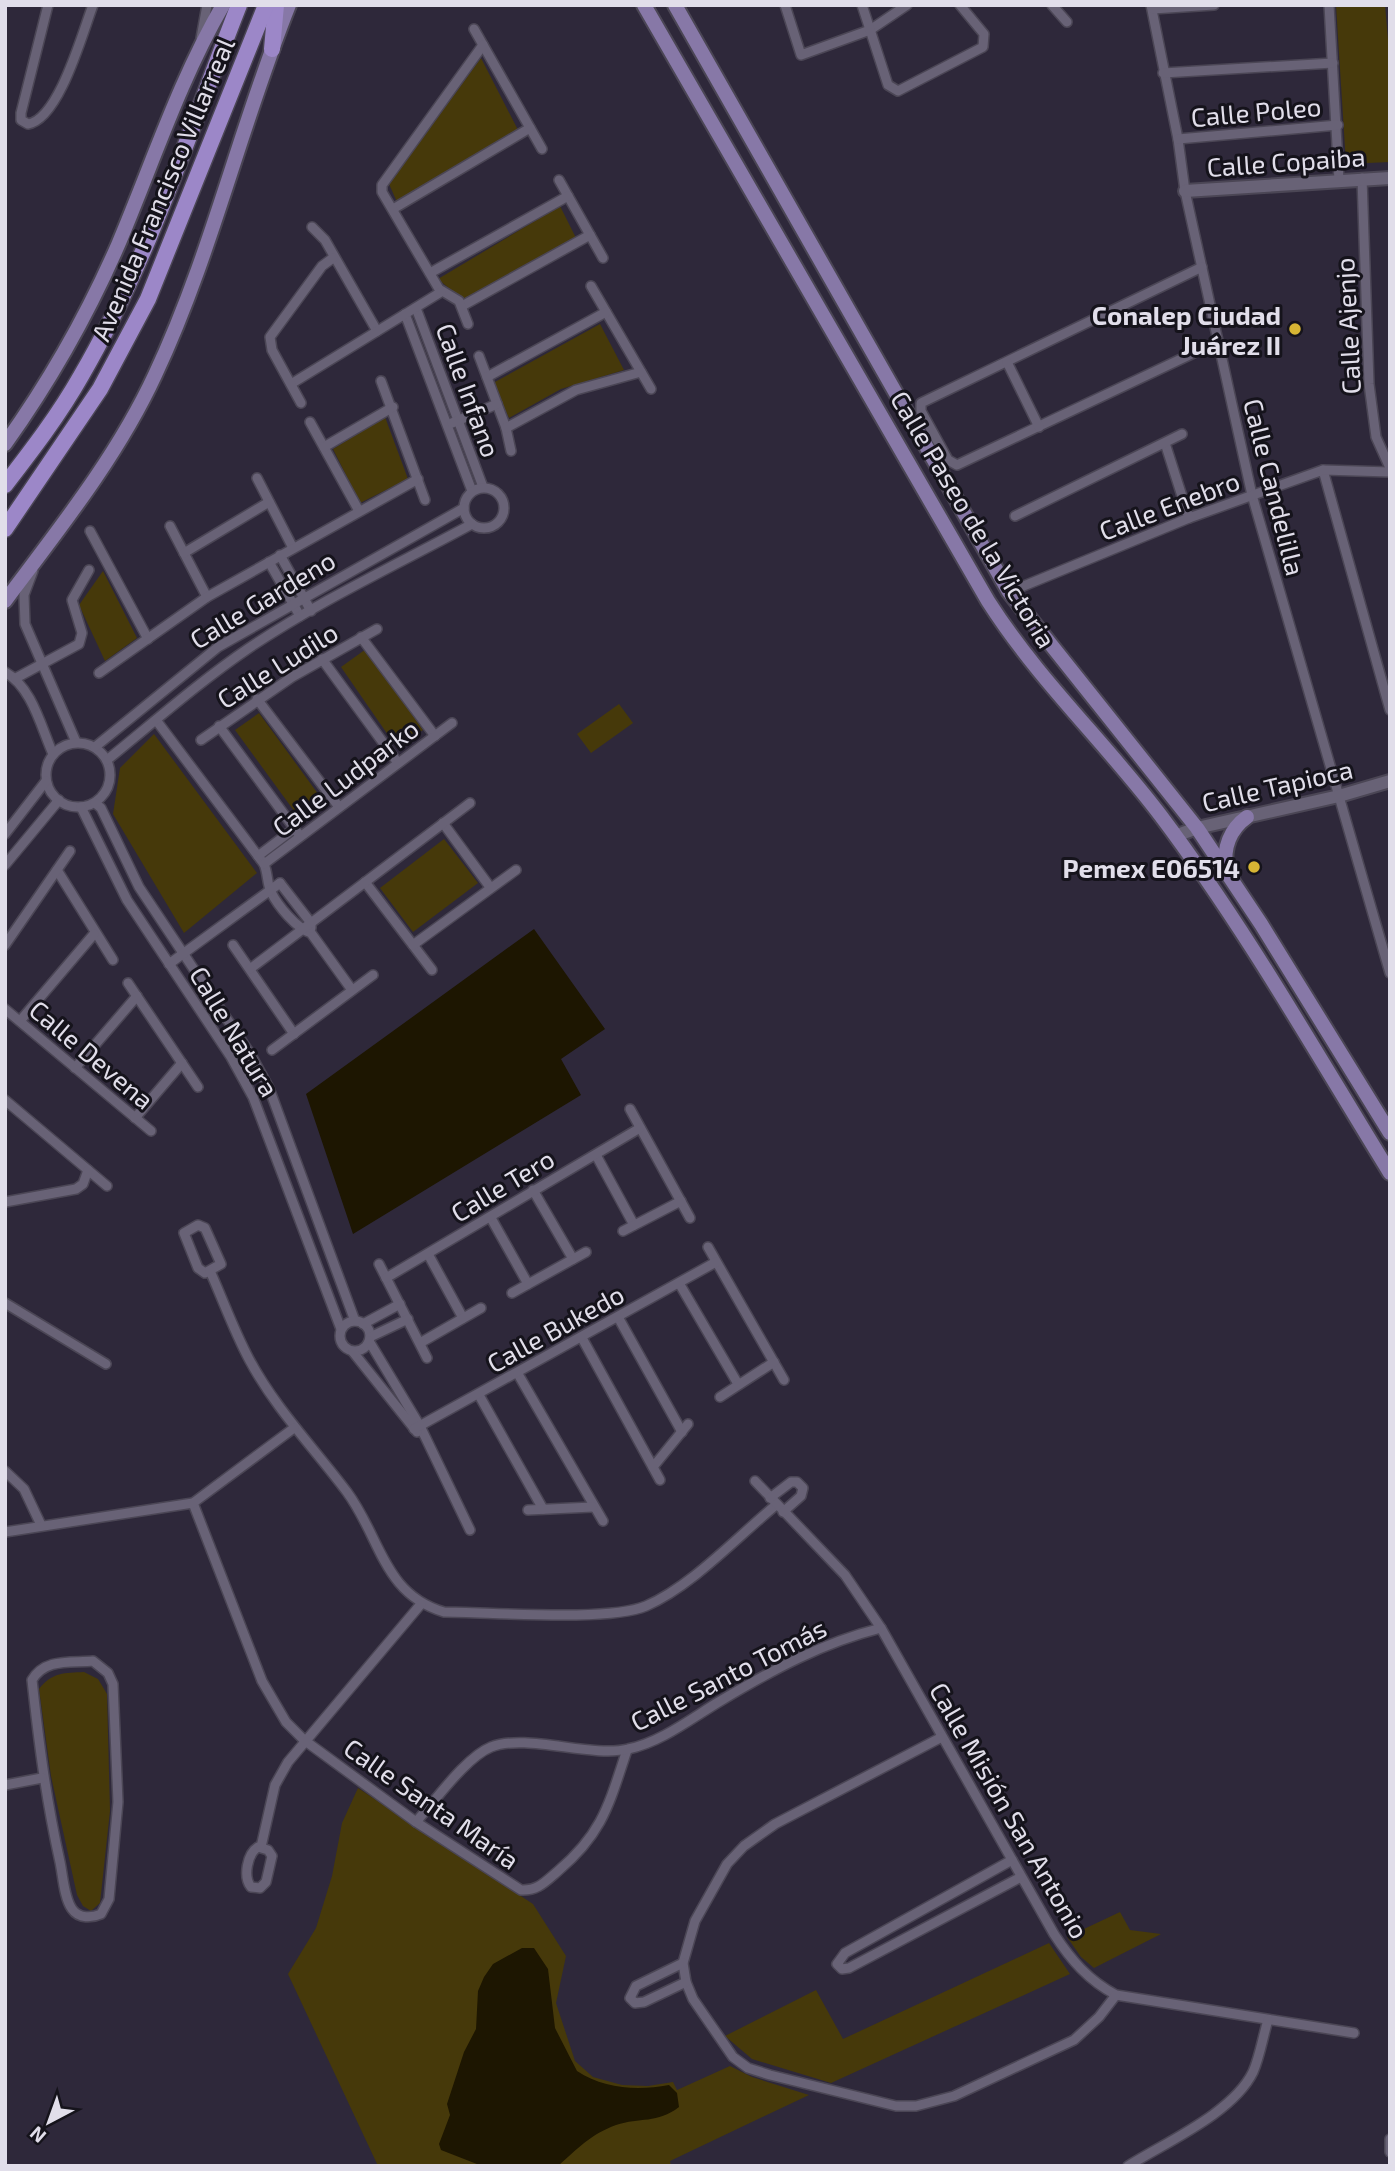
<svg xmlns="http://www.w3.org/2000/svg" width="1395" height="2171" font-family="'Exo 2',sans-serif">
	<style>
		.green { fill: #46390a }
		.water { fill: #1d1601 }
		.lines { fill: none; stroke-linecap: round; stroke-linejoin: round }
		.street-casing { stroke: #4b4655; stroke-width: 12 }
		.secondary-casing { stroke: #4b4655; stroke-width: 16 }
		.primary-casing { stroke: #4b4655; stroke-width: 18 }
		.highway-casing { stroke: #4b4655; stroke-width: 19 }
		.street { stroke: #686276; stroke-width: 9 }
		.secondary { stroke: #686276; stroke-width: 12 }
		.primary { stroke: #8778a7; stroke-width: 14 }
		.highway { stroke: #9c87c8; stroke-width: 16 }
		.poi-dot { fill: #d7b534; stroke: #15131b; stroke-width: 2.5 }
		.labels { text-anchor: middle; dominant-baseline: central; stroke-width: 6; stroke-linejoin: round; paint-order: stroke }
		.street-label { font-size: 26px; fill: #e1deea; stroke: #15131b }
		.poi-label { font-size: 26px; font-weight: bold; fill: #e1deea; stroke: #15131b; text-anchor: end }
	</style>
	<rect width="100%" height="100%" fill="#2e283a"/>
	<g class="green">
		<polygon points="1336,5 1385,5 1390,63 1390,162 1346,164"/>
		<polygon points="481,58 518,130 397,202 389,184"/>
		<polygon points="560,206 576,238 463,300 438,279"/>
		<polygon points="600,324 624,370 561,389 509,418 493,383"/>
		<polygon points="385,417 408,479 360,503 333,449"/>
		<polygon points="103,571 137,638 105,661 79,605"/>
		<polygon points="366,649 423,730 397,748 341,667"/>
		<polygon points="619,704 633,723 591,753 577,734"/>
		<polygon points="259,713 324,802 300,819 235,730"/>
		<polygon points="154,734 257,873 184,933 113,814 120,768"/>
		<polygon points="444,839 478,883 413,932 380,888"/>
		<path d="M 84,1672 L 98,1679 L 107,1694 L 110,1811 L 100,1903 L 91,1911 L 83,1906 L 77,1895 L 51,1776 L 39,1689 C 52,1672 65,1673 84,1672 Z"/>
		<polygon points="358,1788 533,1904 566,1956 556,2003 575,2061 593,2077 622,2085 648,2086 673,2082 677,2090 730,2066 752,2077 809,2095 670,2161 671,2166 378,2166 288,1974 316,1928 332,1876 342,1823"/>
		<polygon points="1120,1912 1130,1930 1161,1934 1094,1968 1081,1957 1067,1937"/>
		<polygon points="1049,1943 1070,1974 831,2083 752,2059 725,2036 816,1990 843,2039"/>
	</g>
	<g class="water">
		<polygon points="534,929 605,1029 561,1059 581,1095 353,1234 306,1094"/>
		<path d="M 522,1948 L 534,1948 L 548,1969 L 555,2028 L 577,2071 C 604,2089 638,2091 669,2085 L 677,2093 L 679,2107 C 657,2124 640,2117 616,2125 C 591,2134 577,2149 558,2166 L 482,2166 L 441,2150 L 439,2144 L 450,2115 L 447,2104 L 464,2052 L 476,2029 L 478,1991 L 484,1977 L 493,1964 Z"/>
	</g>
	<g class="lines">
		<defs>
			<g id="street">
				<path d="M 48,5 L 21,113 L 21,120 L 28,124 C 59,119 82,34 93,5"/>
				<polyline points="785,5 801,55 870,30 907,5"/>
				<polyline points="862,5 888,85 898,91 983,47 984,34 960,5"/>
				<polyline points="1052,5 1067,22"/>
				<polyline points="1151,5 1178,139 1185,191 1252,495 1390,973"/>
				<polyline points="1329,5 1339,180"/>
				<polyline points="1153,9 1214,5"/>
				<polyline points="474,29 542,149"/>
				<polyline points="201,38 207,5"/>
				<polyline points="1163,73 1333,63"/>
				<polyline points="1178,139 1338,125"/>
				<polyline points="1362,178 1369,384 1376,437 1390,468"/>
				<polyline points="559,180 603,258"/>
				<polyline points="393,209 530,128"/>
				<polyline points="312,227 325,240 377,331"/>
				<polyline points="1202,267 921,403 921,411 948,460 957,465 1217,342"/>
				<polyline points="430,273 568,196"/>
				<polyline points="591,286 651,389"/>
				<polyline points="462,306 590,235"/>
				<polyline points="416,308 483,487"/>
				<polyline points="405,314 472,491"/>
				<polyline points="468,324 459,301 439,289 382,192 382,185 483,45"/>
				<polyline points="479,356 506,428 511,451"/>
				<polyline points="1007,362 1039,427"/>
				<polyline points="487,377 606,312"/>
				<polyline points="381,381 425,500"/>
				<polyline points="291,384 441,292"/>
				<polyline points="301,403 272,350 270,337 322,266 333,258"/>
				<polyline points="310,422 359,511"/>
				<polyline points="452,423 497,404"/>
				<polyline points="506,428 576,390 641,372"/>
				<polyline points="1165,443 1189,518"/>
				<polyline points="324,447 393,407"/>
				<polyline points="1323,470 1390,710"/>
				<polyline points="257,478 293,548"/>
				<circle cx="484" cy="508" r="20"/>
				<polyline points="1015,516 1182,434"/>
				<polyline points="170,526 207,597"/>
				<polyline points="90,531 148,639"/>
				<polyline points="184,553 269,502"/>
				<polyline points="280,555 311,611"/>
				<polyline points="269,562 300,616"/>
				<polyline points="33,571 24,595 25,624 76,742"/>
				<polyline points="1009,592 1189,518 1323,470 1390,472"/>
				<polyline points="361,637 435,736"/>
				<polyline points="322,659 398,763"/>
				<path d="M 5,672 C 32,687 41,727 53,754"/>
				<polyline points="99,673 207,597 418,479"/>
				<polyline points="16,678 79,644 82,633 72,600 89,570"/>
				<polyline points="257,699 339,807"/>
				<path d="M 156,720 L 264,864 C 268,873 267,884 271,892 C 278,906 296,928 311,933 L 352,990"/>
				<polyline points="219,726 300,836"/>
				<polyline points="201,740 292,677 377,629"/>
				<circle cx="78" cy="775" r="32"/>
				<polyline points="95,747 218,647 464,508"/>
				<path d="M 107,760 C 154,722 199,682 249,648 C 319,601 398,564 472,524"/>
				<polyline points="95,803 101,808 139,887 251,1055 269,1088 355,1321"/>
				<polyline points="81,807 127,900 231,1057 253,1097 341,1329"/>
				<polyline points="443,823 490,887"/>
				<polyline points="5,834 46,781"/>
				<polyline points="258,856 295,828"/>
				<polyline points="264,864 452,723"/>
				<polyline points="5,865 59,800"/>
				<polyline points="57,870 113,960"/>
				<polyline points="365,882 432,970"/>
				<polyline points="280,883 311,923 311,928"/>
				<polyline points="5,945 70,851"/>
				<polyline points="233,945 294,1034"/>
				<polyline points="413,945 516,870"/>
				<polyline points="169,964 280,883"/>
				<polyline points="250,969 470,803"/>
				<polyline points="128,983 198,1087"/>
				<polyline points="5,1009 151,1131"/>
				<polyline points="20,1021 94,934"/>
				<polyline points="272,1050 373,975"/>
				<polyline points="75,1068 137,996"/>
				<polyline points="5,1100 107,1186"/>
				<polyline points="630,1109 690,1218"/>
				<polyline points="135,1118 182,1063"/>
				<polyline points="596,1155 634,1225"/>
				<polyline points="533,1190 573,1259"/>
				<polyline points="5,1202 76,1189 83,1184 88,1170"/>
				<polyline points="491,1218 528,1284"/>
				<polygon points="198,1225 205,1228 221,1264 205,1273 198,1268 184,1233"/>
				<polyline points="623,1231 681,1201"/>
				<polyline points="708,1247 784,1380"/>
				<polyline points="428,1254 463,1318"/>
				<polyline points="379,1264 427,1358"/>
				<path d="M 210,1271 C 223,1300 234,1331 249,1359 C 275,1408 314,1448 347,1492 C 381,1538 383,1594 444,1612 C 490,1612 608,1622 646,1606 C 692,1586 737,1537 776,1505"/>
				<polyline points="386,1278 640,1128"/>
				<polyline points="679,1283 738,1384"/>
				<polyline points="512,1293 586,1252"/>
				<polyline points="5,1303 106,1364"/>
				<polyline points="618,1317 682,1432"/>
				<circle cx="355" cy="1336" r="15"/>
				<polyline points="363,1324 400,1304"/>
				<polyline points="370,1337 408,1319"/>
				<polyline points="582,1338 660,1480"/>
				<polyline points="369,1341 420,1426 470,1530"/>
				<polyline points="420,1343 481,1308"/>
				<polyline points="353,1352 417,1432"/>
				<polyline points="518,1374 603,1521"/>
				<polyline points="479,1395 543,1509"/>
				<polyline points="720,1397 774,1362"/>
				<polyline points="414,1429 716,1262"/>
				<polyline points="653,1467 688,1424"/>
				<polyline points="5,1471 24,1489 41,1525"/>
				<path d="M 755,1481 L 845,1575 L 881,1628 L 1054,1934 C 1071,1960 1088,1980 1116,1995 L 1354,2033"/>
				<polyline points="770,1498 791,1482 797,1482 803,1488 801,1496 783,1512"/>
				<path d="M 193,1503 L 262,1681 L 286,1722 L 304,1740 L 416,1822 L 521,1890 C 538,1891 546,1881 558,1871 C 603,1833 609,1804 627,1750"/>
				<polyline points="528,1510 593,1507"/>
				<polyline points="5,1532 193,1503 294,1428"/>
				<path d="M 93,1661 L 108,1673 L 113,1684 L 118,1802 L 109,1899 L 101,1914 C 92,1918 79,1919 72,1909 C 64,1898 63,1876 60,1862 C 46,1799 39,1744 32,1680 C 45,1658 70,1663 93,1661 Z"/>
				<polyline points="942,1737 775,1824 744,1846 727,1864 695,1921 683,1963 686,1982 693,1999 733,2057 748,2068 770,2075 896,2106 916,2106 954,2096 1074,2040 1099,2017 1116,1995"/>
				<polyline points="5,1785 42,1778"/>
				<path d="M 416,1822 C 435,1801 466,1757 491,1747 C 526,1733 591,1758 628,1749 C 662,1742 693,1717 722,1700 C 774,1669 822,1643 881,1628"/>
				<path d="M 258,1847 L 268,1850 L 272,1856 L 266,1882 L 260,1888 L 251,1887 C 243,1877 247,1854 258,1847 Z"/>
				<polyline points="261,1847 275,1785 288,1762 421,1604"/>
				<polyline points="1012,1860 845,1953 837,1964 842,1969 849,1968 1021,1877"/>
				<polyline points="683,1963 636,1986 630,1998 635,2003 644,2002 686,1982"/>
				<polyline points="1390,2139 1390,2152"/>
				<path d="M 1128,2166 C 1166,2142 1233,2113 1253,2072 C 1260,2056 1263,2036 1268,2020"/>
			</g>
			<g id="secondary">
				<polyline points="1185,191 1390,178"/>
				<polyline points="1175,836 1197,828 1339,796 1390,781"/>
			</g>
			<g id="primary">
				<path d="M 644,5 L 988,601 C 1039,681 1105,742 1161,816 C 1246,929 1316,1053 1390,1173"/>
				<polyline points="675,5 1009,592 1197,828 1261,924 1390,1133"/>
				<path d="M 5,444 C 50,381 87,316 118,245 C 152,165 179,81 223,5"/>
				<path d="M 5,601 C 59,529 117,457 155,375 C 211,256 240,127 289,5"/>
				<path d="M 1226,868 C 1223,848 1230,829 1247,817"/>
			</g>
			<g id="highway">
				<polyline points="272,49 276,5"/>
				<path d="M 5,485 C 32,450 59,415 81,376 C 147,263 191,127 239,5"/>
				<polyline points="5,529 100,389 148,299 266,5"/>
			</g>
		</defs>
		<use href="#street" class="street-casing"/>
		<use href="#secondary" class="secondary-casing"/>
		<use href="#primary" class="primary-casing"/>
		<use href="#highway" class="highway-casing"/>
		<use href="#street" class="street"/>
		<use href="#secondary" class="secondary"/>
		<use href="#primary" class="primary"/>
		<use href="#highway" class="highway"/>
	</g>
	<g class="poi-dot">
		<circle cx="1295" cy="329" r="7"/>
		<circle cx="1254" cy="867" r="7"/>
	</g>
	<g class="labels">
		<g class="street-label">
			<text transform="translate(1256 111) rotate(-5)">Calle Poleo</text>
			<text transform="translate(1286 161) rotate(-4)">Calle Copaiba</text>
			<text transform="translate(162 189) rotate(-67)">Avenida Francisco Villarreal</text>
			<text transform="translate(1347 326) rotate(-93)">Calle Ajenjo</text>
			<text transform="translate(469 390) rotate(70)">Calle Infano</text>
			<text transform="translate(1275 487) rotate(76)">Calle Candelilla</text>
			<text transform="translate(1169 505) rotate(-21)">Calle Enebro</text>
			<text transform="translate(974 519) rotate(59)">Calle Paseo de la Victoria</text>
			<text transform="translate(262 599) rotate(-31)">Calle Gardeno</text>
			<text transform="translate(277 665) rotate(-32)">Calle Ludilo</text>
			<text transform="translate(345 777) rotate(-37)">Calle Ludparko</text>
			<text transform="translate(1277 785) rotate(-13)">Calle Tapioca</text>
			<text transform="translate(235 1031) rotate(59)">Calle Natura</text>
			<text transform="translate(92 1054) rotate(40)">Calle Devena</text>
			<text transform="translate(502 1185) rotate(-31)">Calle Tero</text>
			<text transform="translate(555 1328) rotate(-29)">Calle Bukedo</text>
			<text transform="translate(728 1674) rotate(-27)">Calle Santo Tomás</text>
			<text transform="translate(432 1803) rotate(35)">Calle Santa María</text>
			<text transform="translate(1010 1810) rotate(60)">Calle Misión San Antonio</text>
		</g>
		<g class="poi-label">
			<text x="1281" y="314">Conalep Ciudad<tspan x="1281" dy="30">Juárez II</tspan></text>
			<text x="1240" y="867">Pemex E06514</text>
		</g>
	</g>
	<rect width="1395" height="2171" fill="none" stroke="#e1deea" stroke-width="14"/>
	<g transform="translate(49 2122) rotate(221)" stroke="#15131b" stroke-width="5" paint-order="stroke">
	<path d="M0-5L12 26L0 18L-12 26Z" fill="#e1deea"/>
	<text y="-10" font-size="19" font-weight="bold" text-anchor="middle" fill="#e1deea">N</text>
	</g>
</svg>
